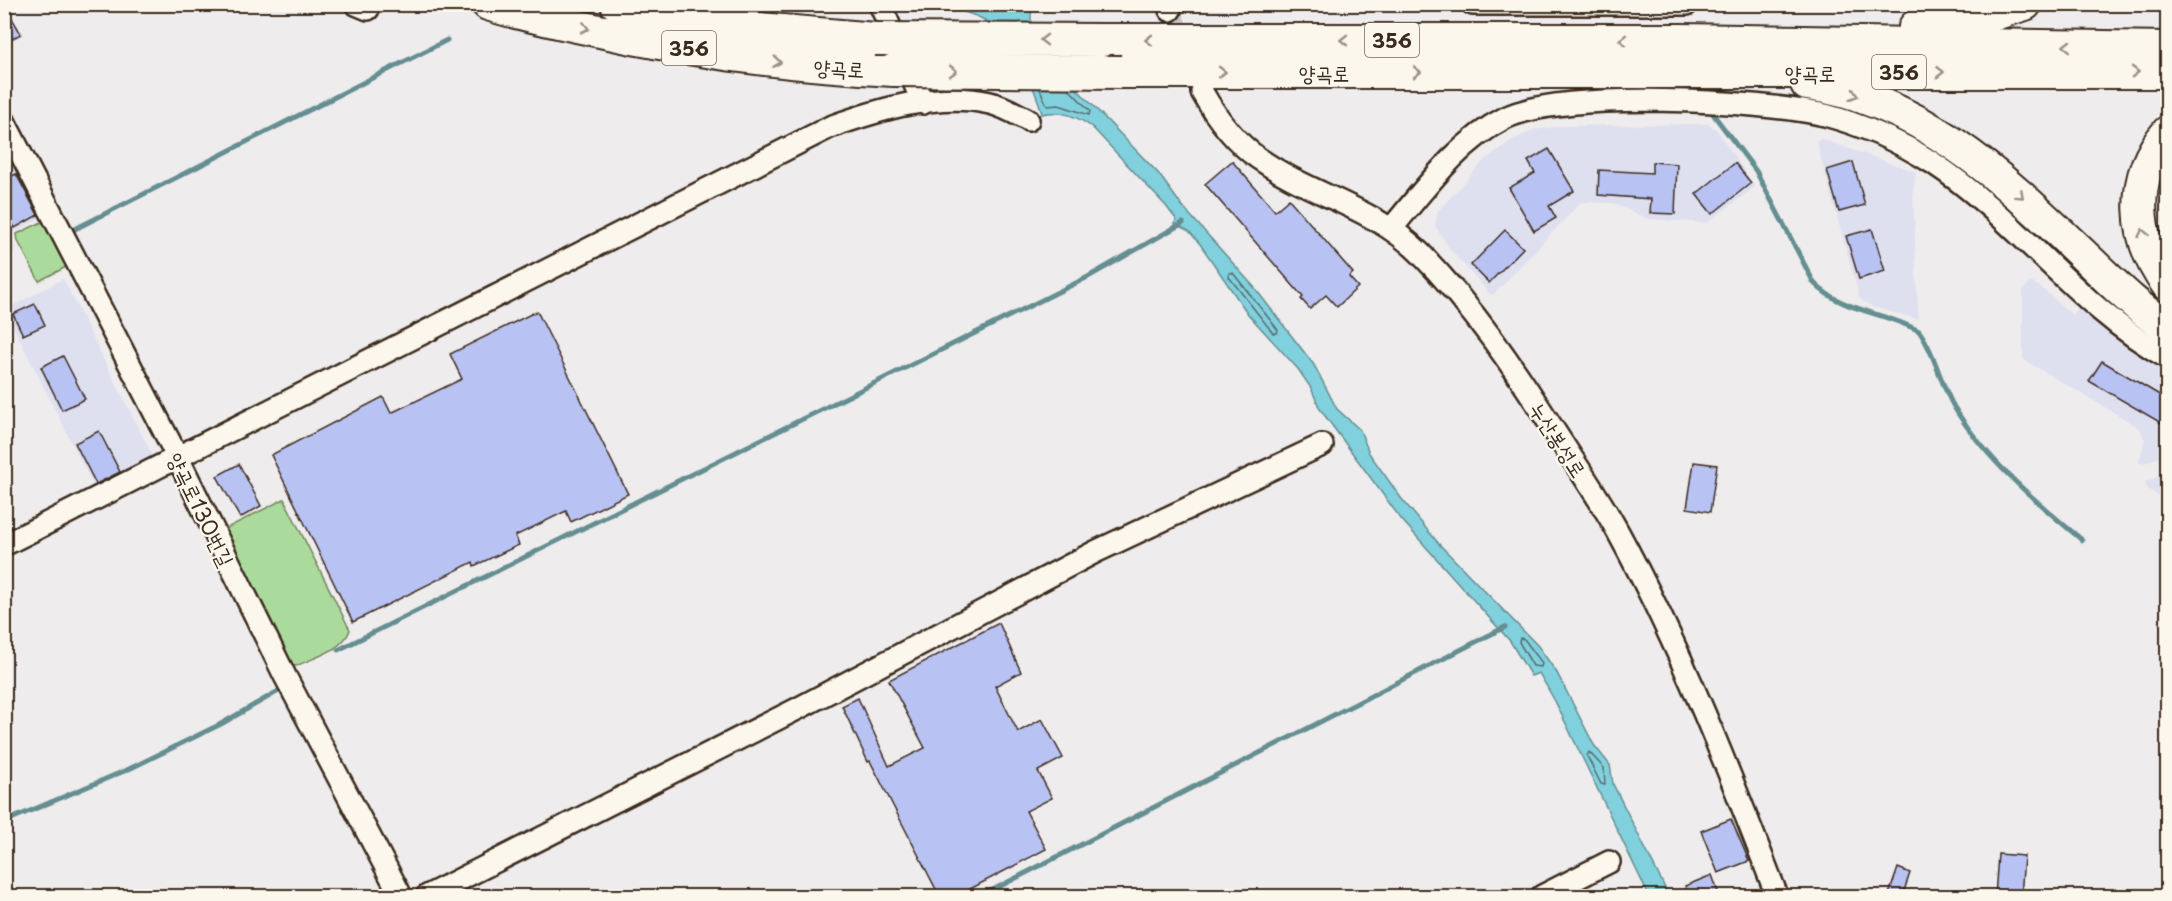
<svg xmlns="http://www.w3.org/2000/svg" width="2172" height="901" font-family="'Playpen Sans','Poor Story',sans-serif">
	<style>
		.built { fill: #dedfef }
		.green { fill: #abdb9c; stroke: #73825d; stroke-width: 1.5 }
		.water { fill: #81d0de; stroke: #658e91; stroke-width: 1.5 }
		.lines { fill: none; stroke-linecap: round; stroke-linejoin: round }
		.shore { stroke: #576c6b; stroke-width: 1.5 }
		.stream { stroke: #658e91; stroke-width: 5 }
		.building { fill: #b8c2f3; stroke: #3b2a1e; stroke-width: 1.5 }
		.minor-tunnel { stroke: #cac5c4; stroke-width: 21; stroke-dasharray: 21 10; stroke-linecap: butt }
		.minor-casing { stroke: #3b2a1e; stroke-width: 26 }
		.highway-casing { stroke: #3b2a1e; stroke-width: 36 }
		.minor { stroke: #fbf7ec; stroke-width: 21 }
		.highway { stroke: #fbf7ec; stroke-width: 32 }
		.highway-bridge-casing { stroke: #3b2a1e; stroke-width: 36; stroke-linecap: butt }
		.highway-bridge { stroke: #fbf7ec; stroke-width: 32 }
		.oneway { stroke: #9b9085 }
		.labels { text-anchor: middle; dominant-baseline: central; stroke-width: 4.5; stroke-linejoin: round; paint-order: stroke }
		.shield { fill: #fbf7ec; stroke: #75685c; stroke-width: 1.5 }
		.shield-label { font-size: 20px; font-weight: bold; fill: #3b2a1e }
		.street-label { font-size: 21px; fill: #3b2a1e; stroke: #fbf7ec }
	</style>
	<rect width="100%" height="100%" fill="#eeeced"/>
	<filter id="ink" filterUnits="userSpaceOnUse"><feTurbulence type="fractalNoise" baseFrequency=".0167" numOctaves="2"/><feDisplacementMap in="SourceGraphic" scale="12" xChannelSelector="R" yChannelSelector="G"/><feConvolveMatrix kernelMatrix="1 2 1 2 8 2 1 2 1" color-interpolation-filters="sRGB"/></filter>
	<g filter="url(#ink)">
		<g class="built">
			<polygon points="1707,124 1716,129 1755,187 1707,223 1648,219 1613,203 1581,202 1493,295 1489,293 1450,249 1435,226 1438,211 1485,160 1511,141 1534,130 1563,126"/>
			<polygon points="4,133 44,216 10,235 15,248 13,255 5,262"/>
			<polygon points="1821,139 1916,172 1913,192 1918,319 1873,307 1860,299 1818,148 1817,142"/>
			<polygon points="63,279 155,461 96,491 5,310"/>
			<polygon points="2030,282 2040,287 2072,315 2082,304 2167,368 2167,454 2141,464 2139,461 2145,440 2140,428 2023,359 2023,291"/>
			<polygon points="2167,473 2167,503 2147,488 2145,482"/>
		</g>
		<g class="green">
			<path d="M 44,221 C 55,233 65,250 66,267 L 39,281 L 18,241 L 17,234 Z"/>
			<path d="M 284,499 L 350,630 C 342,651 315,657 296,666 L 288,662 L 221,531 Z"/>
		</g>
		<path class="water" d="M 947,5 L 1039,5 L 1031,13 L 1031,20 L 1052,58 L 1076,88 L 1158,173 L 1182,206 L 1254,287 L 1314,365 L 1337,409 L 1360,430 L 1369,453 L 1401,498 L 1439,544 L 1538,646 L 1557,673 L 1594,745 L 1610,765 L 1613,784 L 1669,896 L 1649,896 L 1555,701 L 1539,673 L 1531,676 L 1510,641 L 1401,519 L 1320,409 L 1311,388 L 1298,369 L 1248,314 L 1200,244 L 1189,231 L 1175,224 L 1176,219 L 1166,206 L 1092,127 C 1076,116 1062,110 1042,114 C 1036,88 1009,33 985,20 C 973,14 959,11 947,5 Z"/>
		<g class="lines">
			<g class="shore">
				<polyline points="1040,89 1047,106 1059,105 1089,115 1090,111 1069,89"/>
				<polygon points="1229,273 1233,273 1278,330 1277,333 1273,333 1229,277"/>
				<polygon points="1520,638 1524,639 1542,663 1541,667 1533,666 1519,642"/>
				<polygon points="1589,752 1604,768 1605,785 1601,784 1587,756"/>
			</g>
			<g class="stream">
				<path d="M 1713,114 L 1756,171 L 1814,283 C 1842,312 1886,312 1919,331 C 1935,353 1940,383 1954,407 C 1986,460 2035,501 2082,540"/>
				<polyline points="73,230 447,40"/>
				<polyline points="338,650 1088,277 1183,223"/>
				<polyline points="4,822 129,769 221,724 282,689"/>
				<polyline points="981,896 1505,627"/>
			</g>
		</g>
		<g class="building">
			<polygon points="4,4 21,34 4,43"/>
			<polygon points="1549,149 1574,191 1549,206 1556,218 1534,231 1509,188 1535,173 1528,161"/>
			<polygon points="1232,161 1275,211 1289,199 1353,273 1349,277 1358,287 1337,307 1326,295 1310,309 1301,299 1303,297 1205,184"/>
			<polygon points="1652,162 1677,164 1675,214 1650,213 1651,199 1598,195 1599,170 1652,173"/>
			<polygon points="1853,162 1865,205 1839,212 1827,170"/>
			<polygon points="1735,163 1751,183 1712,214 1696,194"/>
			<polygon points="16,174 38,215 15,228 4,208 4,180"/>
			<polygon points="1872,229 1885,271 1859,279 1846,236"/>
			<polygon points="1505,230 1523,248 1489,283 1471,265"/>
			<polygon points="35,304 45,325 23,335 13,314"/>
			<polygon points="537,311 628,494 571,522 566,511 515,536 519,545 474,566 473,562 353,622 271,455 383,397 391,413 462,379 450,354"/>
			<polygon points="63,356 85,399 62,410 41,367"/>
			<polygon points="2102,361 2168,400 2168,427 2089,381"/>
			<polygon points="99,431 120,472 96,484 75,443"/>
			<polygon points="1694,462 1717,465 1710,512 1687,508"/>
			<polygon points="239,464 261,506 240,518 217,476"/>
			<polygon points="999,623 1021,672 995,686 1018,732 1042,719 1063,758 1038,771 1052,798 1026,811 1046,849 955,897 940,897 870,761 868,762 842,706 858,698 889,766 925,748 889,680"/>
			<polygon points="1731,819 1749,861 1718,873 1701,831"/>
			<polygon points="1998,854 2024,856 2021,897 1995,897"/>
			<polygon points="1898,868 1910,873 1902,897 1888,897"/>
			<polygon points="1712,875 1720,897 1689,897 1685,886"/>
		</g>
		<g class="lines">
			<polyline class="minor-tunnel" points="1170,10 1199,84"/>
			<defs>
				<g id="minor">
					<polyline points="356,4 368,9"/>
					<polyline points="880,4 923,103"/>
					<polyline points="1168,4 1170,10"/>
					<polyline points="1473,4 1687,4"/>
					<path d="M 1202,92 C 1216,117 1234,141 1258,158 C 1310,195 1374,207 1420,253 C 1473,307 1515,369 1555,432 C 1576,465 1599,497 1618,532 C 1681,648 1730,773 1777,896"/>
					<polyline points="4,121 178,458 285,676 401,896"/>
					<path d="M 1391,229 C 1424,190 1458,142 1505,118 C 1561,90 1761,100 1825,115 C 1863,125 1900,142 1933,163 C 2018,219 2078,308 2168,358"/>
					<path d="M 4,545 L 830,127 C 878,110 937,91 990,103 C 1003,106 1015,113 1028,120"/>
					<polyline points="427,896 797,709 1095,552 1322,445"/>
					<polyline points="1542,896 1609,862"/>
				</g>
				<g id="highway">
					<path d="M 488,4 C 518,14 550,20 581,27 C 685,51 788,65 894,70"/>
					<polyline points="617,4 749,28 875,39"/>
					<polyline points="1915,27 1973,21 2025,4"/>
					<polyline points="1103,40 1681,40 2168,48"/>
					<polyline points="1121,72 2168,72"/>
					<path d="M 1807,84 C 1918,99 2001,176 2078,250 C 2107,277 2134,306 2168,328"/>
					<path d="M 2168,132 C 2129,177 2133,239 2168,285"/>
				</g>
			</defs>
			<use href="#minor" class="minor-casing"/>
			<use href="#highway" class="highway-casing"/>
			<use href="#minor" class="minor"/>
			<use href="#highway" class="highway"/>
			<defs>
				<g id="highway-bridge">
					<polyline points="875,39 1103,40"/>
					<polyline points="894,70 1121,72"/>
				</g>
			</defs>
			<use href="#highway-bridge" class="highway-bridge-casing"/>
			<use href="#highway-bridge" class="highway-bridge"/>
		</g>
		<defs><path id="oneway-chevron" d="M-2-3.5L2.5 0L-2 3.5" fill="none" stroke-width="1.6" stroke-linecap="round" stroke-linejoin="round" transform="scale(1.5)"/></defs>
		<g class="oneway">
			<use href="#oneway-chevron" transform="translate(585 28) rotate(13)"/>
			<use href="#oneway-chevron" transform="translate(1044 40) rotate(180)"/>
			<use href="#oneway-chevron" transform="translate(1149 40) rotate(-180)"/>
			<use href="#oneway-chevron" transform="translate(1344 40) rotate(-180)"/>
			<use href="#oneway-chevron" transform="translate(1623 40) rotate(180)"/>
			<use href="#oneway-chevron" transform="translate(2067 46) rotate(-179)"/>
			<use href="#oneway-chevron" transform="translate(777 62) rotate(7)"/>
			<use href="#oneway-chevron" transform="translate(953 71) rotate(1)"/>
			<use href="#oneway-chevron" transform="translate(1222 72)"/>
			<use href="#oneway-chevron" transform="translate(1417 72)"/>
			<use href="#oneway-chevron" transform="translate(1940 72)"/>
			<use href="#oneway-chevron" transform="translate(2135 72)"/>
			<use href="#oneway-chevron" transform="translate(1854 95) rotate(18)"/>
			<use href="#oneway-chevron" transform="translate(2020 195) rotate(42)"/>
			<use href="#oneway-chevron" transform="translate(2143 233) rotate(-101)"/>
		</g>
	</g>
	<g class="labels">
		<g class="shield">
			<rect x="1365" y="23" width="54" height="34" rx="4.5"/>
			<rect x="662" y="31" width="54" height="34" rx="4.5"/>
			<rect x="1872" y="55" width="54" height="34" rx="4.5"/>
		</g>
		<g class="shield-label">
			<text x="1392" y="40">356</text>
			<text x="689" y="48">356</text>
			<text x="1899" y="72">356</text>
		</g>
		<g class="street-label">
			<text transform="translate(839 67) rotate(3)">양곡로</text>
			<text x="1324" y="72">양곡로</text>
			<text x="1810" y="72">양곡로</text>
			<text transform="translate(1559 439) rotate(57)">누산봉성로</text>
			<text transform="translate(202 509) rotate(64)">양곡로130번길</text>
		</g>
	</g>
	<rect width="2172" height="901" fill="none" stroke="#fbf7ec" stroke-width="24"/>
	<rect x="12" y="12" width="2148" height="877" fill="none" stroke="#3b2a1e" stroke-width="2" filter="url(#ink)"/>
</svg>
